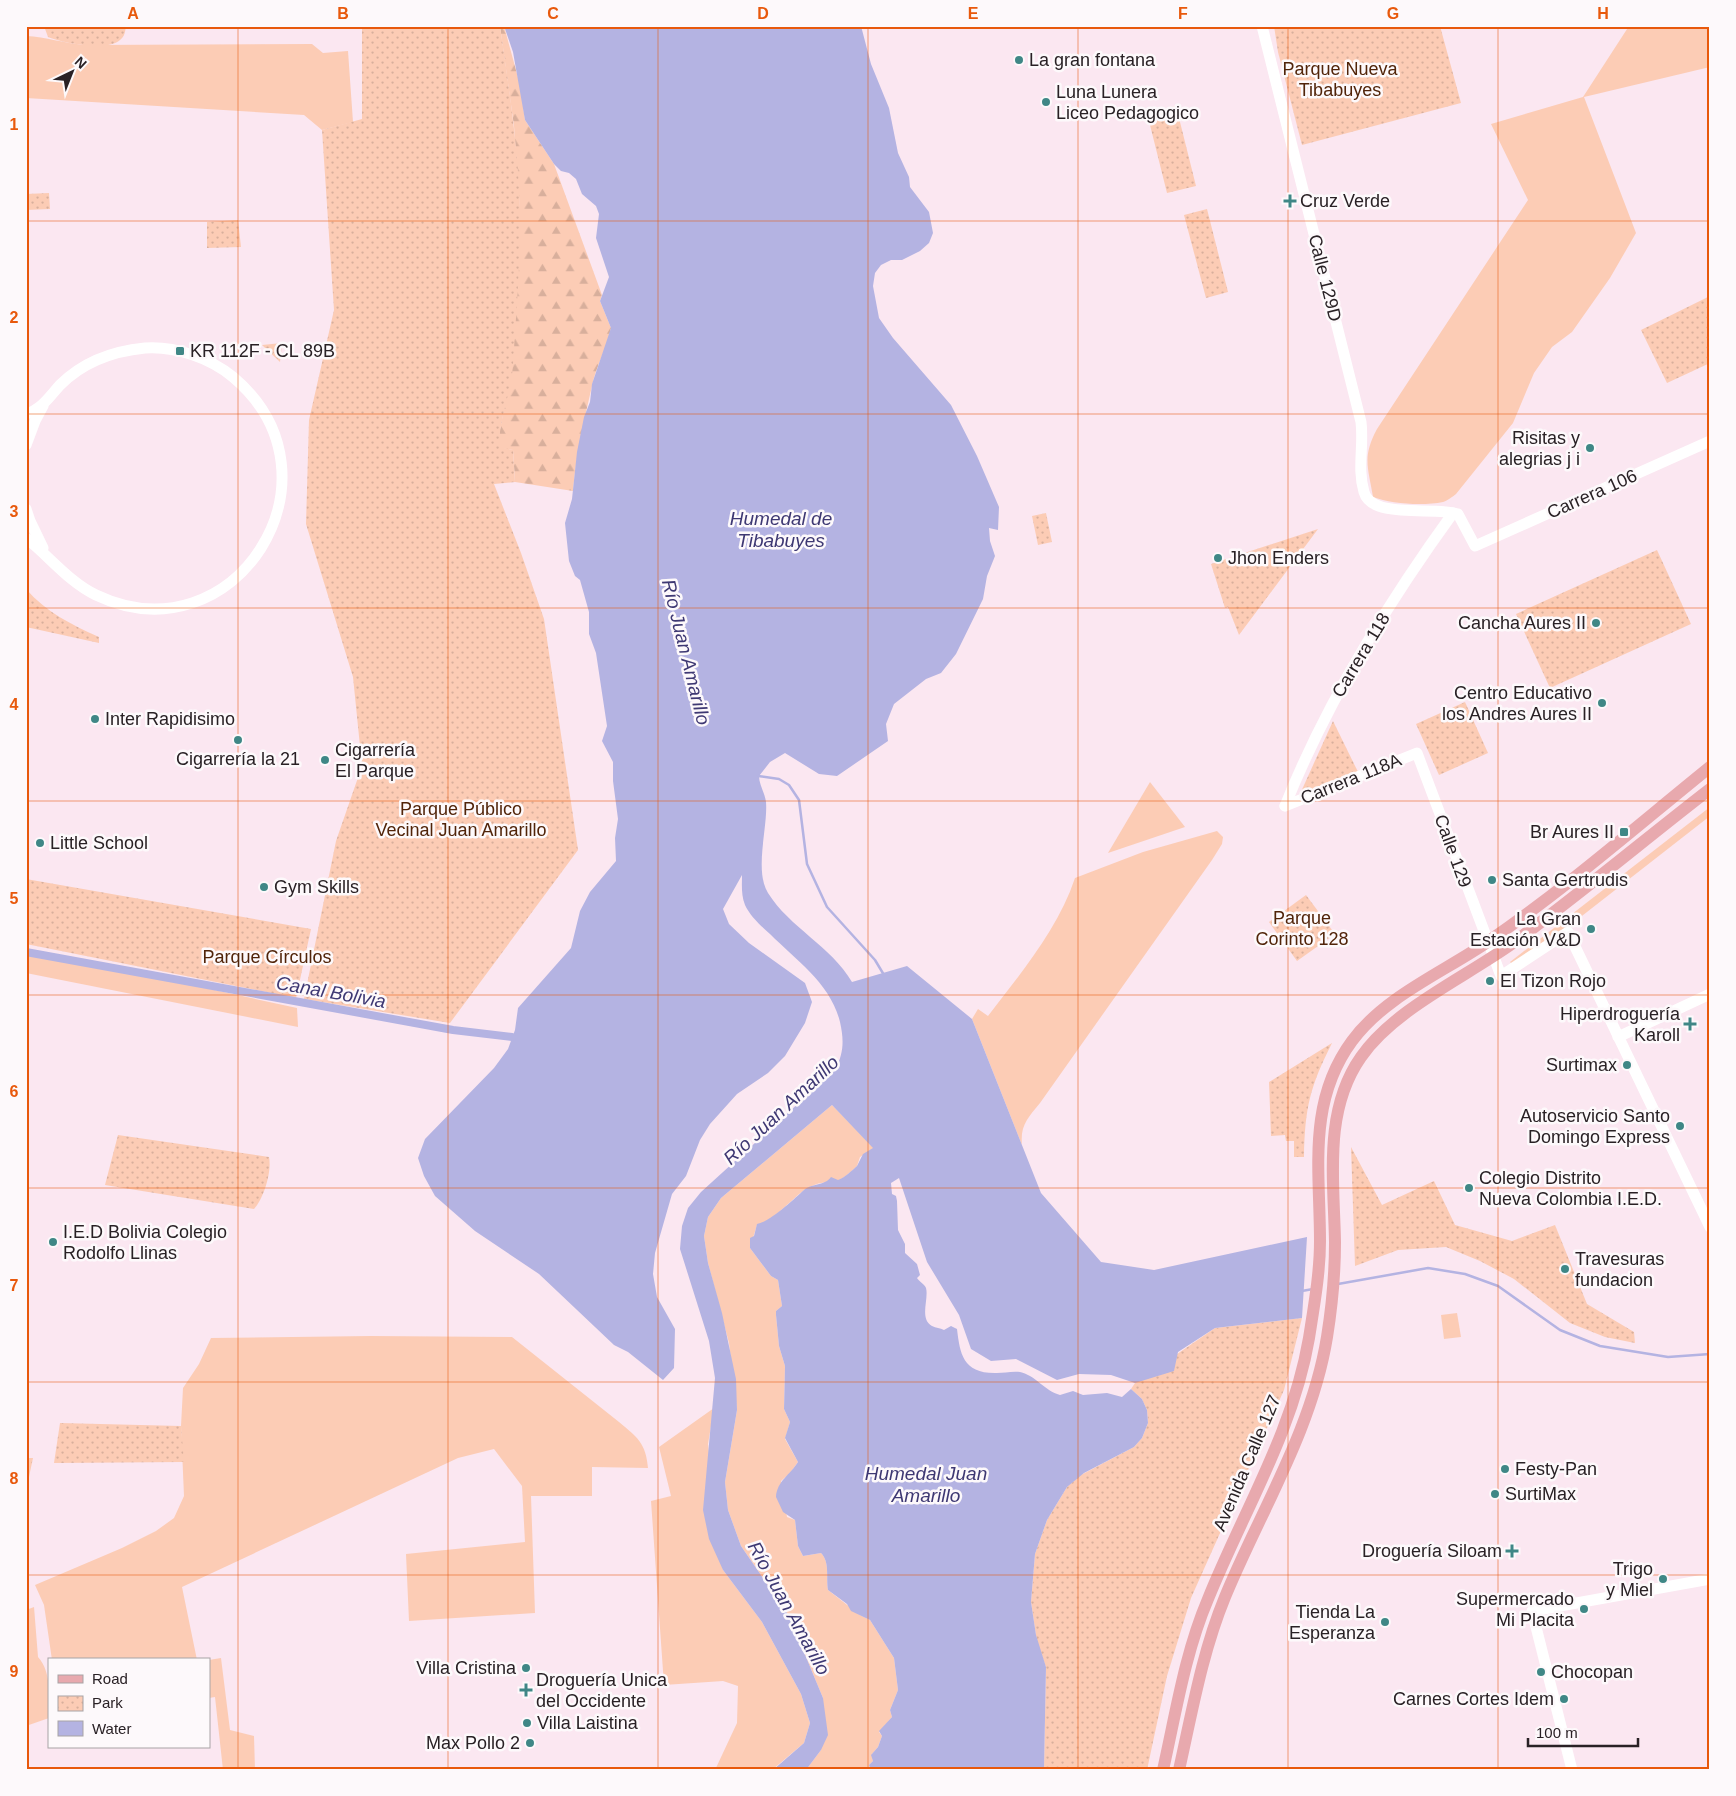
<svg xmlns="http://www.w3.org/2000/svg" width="1736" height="1796" font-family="Helvetica,sans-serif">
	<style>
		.green { fill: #fcccb5 }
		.forest { fill: url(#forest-firs) }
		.park { fill: url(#park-dots) }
		.water { fill: #b4b3e2 }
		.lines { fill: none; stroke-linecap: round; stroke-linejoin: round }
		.stream { stroke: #b4b3e2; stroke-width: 2.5 }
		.canal { stroke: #b4b3e2; stroke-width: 8 }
		.secondary { stroke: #fff; stroke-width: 11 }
		.primary { stroke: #e8a9ae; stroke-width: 12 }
		.grid { fill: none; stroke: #e8590c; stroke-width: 1; stroke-opacity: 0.55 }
		.poi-dot { fill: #3f8786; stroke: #fdf9fb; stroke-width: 2 }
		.labels { text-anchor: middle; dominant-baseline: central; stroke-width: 5; stroke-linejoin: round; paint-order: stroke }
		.poi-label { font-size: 18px; fill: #292125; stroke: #fdf9fb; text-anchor: start }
		.park-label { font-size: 18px; fill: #512409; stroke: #fdf9fb }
		.street-label { font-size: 18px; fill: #292125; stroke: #fdf9fb }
		.water-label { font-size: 19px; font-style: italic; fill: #3e3873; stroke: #fdf9fb }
		.neatline { fill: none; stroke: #e8590c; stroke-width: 2 }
		.grid-label { font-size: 16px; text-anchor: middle; font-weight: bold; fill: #e8590c }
	</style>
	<defs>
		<pattern id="forest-firs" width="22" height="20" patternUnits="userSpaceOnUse" patternTransform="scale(1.25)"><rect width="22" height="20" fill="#fcccb5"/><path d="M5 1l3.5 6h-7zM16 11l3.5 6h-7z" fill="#d8af9c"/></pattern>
		<pattern id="park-dots" width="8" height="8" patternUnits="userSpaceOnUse" patternTransform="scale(1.25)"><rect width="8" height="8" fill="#fcccb5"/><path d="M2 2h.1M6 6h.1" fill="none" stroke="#d8af9c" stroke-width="1.8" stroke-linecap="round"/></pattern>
	</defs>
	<rect width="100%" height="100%" fill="#fbe7f1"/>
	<g class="green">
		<path d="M 1629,26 L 1710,26 L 1710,67 L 1584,97 L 1636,233 L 1610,278 L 1572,332 L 1552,347 L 1534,373 L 1513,423 L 1456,494 C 1452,497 1447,501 1443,502 C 1423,506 1391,504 1373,497 C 1368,467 1362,457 1377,429 L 1528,200 L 1491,124 L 1583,97 Z"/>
		<path d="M 26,36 C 46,37 64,43 84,45 L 312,44 L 323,53 L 348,51 L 353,122 L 322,130 L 304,115 L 26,98 Z"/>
		<polygon points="1150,782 1185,827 1108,853"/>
		<polygon points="1710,807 1710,816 1578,919 1513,965 1510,962"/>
		<path d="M 1217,831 L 1223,837 L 1222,844 L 1212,860 L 1040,1103 C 1028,1118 1020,1125 1022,1145 L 972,1019 L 978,1009 L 988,1016 C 1021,973 1058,929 1075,878 L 1143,852 Z"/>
		<polygon points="26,949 297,1008 298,1027 26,973"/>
		<path d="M 832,1105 L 874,1148 L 860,1157 L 857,1166 C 854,1169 843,1179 839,1180 C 828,1182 817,1182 806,1189 C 793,1197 773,1222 757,1225 L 750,1248 L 771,1276 L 778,1280 L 782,1306 L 776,1311 L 776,1315 L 779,1346 L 785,1366 L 784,1409 L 790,1422 L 785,1439 L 798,1462 L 790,1473 L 781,1481 L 787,1517 L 795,1520 L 798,1546 L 803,1556 L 821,1553 C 830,1562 826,1577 828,1590 L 860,1615 L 870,1620 L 894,1658 L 898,1690 L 890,1710 L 892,1717 L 879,1732 L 882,1736 L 878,1747 L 872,1754 L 873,1761 L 869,1765 L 871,1770 L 806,1770 L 821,1750 L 823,1698 L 789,1616 L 741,1546 L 728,1510 L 725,1482 L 737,1410 L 729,1343 L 708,1263 L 704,1236 L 708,1217 L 721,1198 Z"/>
		<polygon points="1457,1313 1461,1337 1444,1339 1441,1315"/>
		<path d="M 371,1336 L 512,1337 L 619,1422 C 637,1437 646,1443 648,1468 L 592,1467 L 592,1496 L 531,1496 L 535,1613 L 409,1621 L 406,1554 L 525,1542 L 522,1486 L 494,1449 L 458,1458 L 182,1587 L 197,1660 L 52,1660 L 44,1605 L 35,1585 L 122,1548 L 156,1531 L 174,1518 L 184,1496 L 181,1426 L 183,1388 L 199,1364 L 211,1338 Z"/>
		<polygon points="714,1408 708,1444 723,1570 762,1622 801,1694 810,1723 804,1743 772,1770 715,1770 737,1723 738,1686 723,1681 664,1685 651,1501 671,1496 659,1447"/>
		<path d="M 34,1607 L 38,1657 C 52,1672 49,1699 49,1718 L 26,1726 L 26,1610 Z"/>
		<polygon points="221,1658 230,1730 254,1736 255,1770 223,1770 215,1697 209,1698 209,1660"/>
	</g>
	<path class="forest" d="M 500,26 L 504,26 L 520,85 L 525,120 L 554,164 L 602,295 L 600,301 L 611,328 C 607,348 596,366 592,386 C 584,421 576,455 573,491 L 515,482 L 513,450 L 499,448 L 499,435 L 512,367 L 520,210 L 514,126 Z"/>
	<g class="park">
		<path d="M 44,26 L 126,26 C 125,32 125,36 120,40 C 107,52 63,43 48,37 Z"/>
		<path d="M 362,26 L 500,26 C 509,87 518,147 520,208 C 521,260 516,313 513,365 C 511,393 499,419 499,447 L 513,450 L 515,482 L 494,484 L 521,553 L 544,619 L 578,850 L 450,1023 L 304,999 L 336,841 L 362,766 L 353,677 L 306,524 L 309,420 L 334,310 L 322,130 L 362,119 Z"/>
		<polygon points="1274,26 1440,26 1461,103 1302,145 1278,52"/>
		<polygon points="1176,106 1196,186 1167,193 1147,113"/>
		<polygon points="49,193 50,209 26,210 26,194"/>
		<polygon points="1207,209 1228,292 1206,298 1184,215"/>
		<polygon points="238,220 241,247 207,248 207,222"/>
		<polygon points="1710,296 1710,363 1667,383 1641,330"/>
		<polygon points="282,343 280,362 262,345"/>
		<polygon points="1046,513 1052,542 1038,545 1032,516"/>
		<polygon points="1318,529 1239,635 1228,607 1225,608 1211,564"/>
		<polygon points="1657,550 1691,624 1550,688 1516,614"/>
		<path d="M 26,589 C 46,612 72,625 99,637 L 99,643 L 26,627 Z"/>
		<polygon points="1465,702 1488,753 1439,775 1416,724"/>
		<polygon points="1333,721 1359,774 1300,794"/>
		<polygon points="26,879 311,929 296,998 26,944"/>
		<polygon points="1306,895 1335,934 1297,961 1269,922"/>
		<path d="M 1332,1043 C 1310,1087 1305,1107 1304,1157 L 1294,1157 L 1294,1141 L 1286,1141 L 1285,1135 L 1271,1136 L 1269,1082 Z"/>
		<path d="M 118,1135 L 269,1157 C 272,1171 264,1198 254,1209 L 105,1185 Z"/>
		<polygon points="1351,1147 1382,1205 1434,1181 1455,1225 1512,1241 1555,1225 1587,1304 1634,1332 1635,1343 1605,1337 1570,1323 1514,1279 1480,1261 1446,1247 1398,1250 1355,1266"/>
		<polygon points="1302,1318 1284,1390 1191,1598 1167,1676 1147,1770 1044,1770 1046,1667 1037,1642 1031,1602 1035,1554 1047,1520 1067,1487 1079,1476 1134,1447 1142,1438 1148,1423 1147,1410 1142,1399 1131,1389 1135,1383 1215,1328"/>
		<polygon points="60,1423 181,1426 184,1462 54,1463"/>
		<polygon points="26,1458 33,1458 26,1491"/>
	</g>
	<path class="water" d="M 504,26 L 861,26 L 871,64 L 889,108 L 898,153 L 909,177 L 910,187 L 929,212 L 933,233 L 929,243 L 920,251 L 902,260 L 891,260 L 881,265 L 875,273 L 873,286 L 879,318 L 893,338 L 951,405 L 977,456 L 999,507 L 998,530 L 989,528 L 990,541 L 995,556 L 987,576 L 983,599 L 956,654 L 941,673 L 926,679 L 894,704 L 886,724 L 888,741 L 837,776 L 819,774 L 785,753 L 770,762 L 759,776 C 759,785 765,793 766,802 C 768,828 754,870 768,893 C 790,928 831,946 852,982 L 907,966 L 972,1019 L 1041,1193 L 1101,1262 L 1154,1270 L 1307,1237 L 1302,1318 L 1215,1328 L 1178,1352 L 1174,1371 L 1135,1383 L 1111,1375 L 1079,1374 L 1057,1380 L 1016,1359 L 991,1361 L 971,1349 L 959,1315 L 927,1262 L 899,1178 L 891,1183 L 892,1194 L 896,1196 L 897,1201 L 898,1230 L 905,1244 L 905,1253 L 917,1264 L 920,1275 L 917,1278 C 919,1281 925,1285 926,1288 C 929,1299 919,1319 932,1326 C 936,1328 940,1328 944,1330 L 951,1326 L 957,1329 C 960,1354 963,1374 997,1373 C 1004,1373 1012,1371 1020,1372 C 1035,1375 1045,1391 1060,1395 L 1073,1391 L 1083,1395 L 1107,1393 L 1122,1397 L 1131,1389 L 1142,1399 L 1147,1410 L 1148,1423 L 1142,1438 L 1134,1447 L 1084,1473 L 1067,1487 L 1047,1520 L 1035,1554 L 1031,1602 L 1036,1635 L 1046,1667 L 1044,1770 L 871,1770 L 869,1765 L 873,1761 L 871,1755 L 878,1747 L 882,1736 L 879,1731 L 892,1717 L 890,1710 L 898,1690 L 894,1658 L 870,1620 L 851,1611 L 847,1604 L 828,1590 C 826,1577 830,1562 821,1553 L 803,1556 L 798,1546 L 795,1520 L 783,1512 L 776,1497 C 777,1481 790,1475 798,1462 L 785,1438 L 790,1422 L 784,1409 L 785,1366 L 779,1346 L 776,1315 L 776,1311 L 782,1306 L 778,1280 L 771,1276 L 750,1248 L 750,1238 L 754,1236 L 757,1224 C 770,1222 794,1199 804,1190 C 812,1183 825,1186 831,1177 L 838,1180 C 846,1177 851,1171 857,1166 L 863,1154 L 873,1148 L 832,1105 L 721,1198 L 708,1217 L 704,1236 L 708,1263 L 722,1313 L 736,1379 L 737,1410 L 725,1482 L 728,1510 L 741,1546 L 789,1616 L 823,1698 L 828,1735 L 821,1750 L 806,1770 L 773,1770 L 804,1743 L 810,1723 L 801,1694 L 762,1622 L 723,1570 L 709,1539 L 703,1510 L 715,1378 L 709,1341 L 680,1249 L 682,1226 L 688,1208 L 701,1192 L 835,1070 C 844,1053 844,1040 840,1022 C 831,984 796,960 770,934 C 761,926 750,916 745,905 C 741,895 742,885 742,875 L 723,909 L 729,924 L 749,943 L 805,983 L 812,1002 L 805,1023 L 785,1056 L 768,1073 L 737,1094 L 710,1124 L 700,1140 L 686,1176 L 672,1194 L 655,1253 L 653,1274 L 657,1297 L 675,1329 L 674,1368 L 663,1380 L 628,1352 L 614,1345 L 539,1274 L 475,1231 L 435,1196 L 424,1176 L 418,1158 L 425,1139 L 494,1068 L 508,1049 L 515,1030 L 518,1008 L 571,948 L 580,911 L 590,892 L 616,861 L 615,838 L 618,819 L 613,781 L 613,762 L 602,741 L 607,726 L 596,653 L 589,634 L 589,612 L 580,580 L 575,576 L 569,561 L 565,523 L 572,499 L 577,452 L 584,417 L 590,402 L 592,384 L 611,328 L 600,301 L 609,277 L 596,238 L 599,214 L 596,206 L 582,194 L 576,179 L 569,173 L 561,171 L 554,164 L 525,120 L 513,52 Z"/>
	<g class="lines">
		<g class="stream">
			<polyline points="758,776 779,779 789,785 799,800 807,864 827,907 875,960 884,975"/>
			<polyline points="1338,1284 1428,1268 1465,1274 1498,1286 1560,1330 1600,1346 1668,1357 1710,1354"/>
			<polyline points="1302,1291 1313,1289"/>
		</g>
		<polyline class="canal" points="26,952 453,1030 512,1037"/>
		<g class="secondary">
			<path d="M 1262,26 L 1361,422 C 1364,446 1357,468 1364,492 C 1372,520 1435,506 1458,514 L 1475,546 L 1710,441"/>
			<path d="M 26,414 C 42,409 50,396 60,385 C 83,362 114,351 145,348 C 176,346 210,358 233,377 C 352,477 234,661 96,595 C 69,582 50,557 26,538"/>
			<polyline points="26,445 35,421 43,406"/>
			<polyline points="26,509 30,521 43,548"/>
			<polyline points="1285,806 1417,753 1501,976 1568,932 1710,1227"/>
			<path d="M 1285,806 C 1327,701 1387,604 1453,513"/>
			<polyline points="1618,1037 1710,994"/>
			<polyline points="1572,1770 1532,1611 1710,1579"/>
		</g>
		<g class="primary">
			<path d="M 1163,1770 C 1176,1712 1185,1653 1208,1599 C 1243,1512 1293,1432 1309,1338 C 1314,1306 1320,1273 1320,1241 C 1320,1170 1307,1102 1352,1041 C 1385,996 1444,972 1489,941 C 1566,888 1637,826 1710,767"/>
			<path d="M 1179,1770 C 1192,1712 1202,1653 1225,1597 C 1260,1512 1312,1430 1327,1337 C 1332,1306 1335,1273 1335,1242 C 1334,1180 1323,1111 1361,1057 C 1394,1009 1466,977 1513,943 C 1580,894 1644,840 1710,789"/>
		</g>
	</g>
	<path class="grid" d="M 238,26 L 238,1770M 448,26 L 448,1770M 658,26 L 658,1770M 868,26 L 868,1770M 1078,26 L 1078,1770M 1288,26 L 1288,1770M 1498,26 L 1498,1770M 26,221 L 1710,221M 26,414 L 1710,414M 26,608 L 1710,608M 26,801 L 1710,801M 26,995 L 1710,995M 26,1188 L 1710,1188M 26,1382 L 1710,1382M 26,1575 L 1710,1575"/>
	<g class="poi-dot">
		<circle cx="1019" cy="60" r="5"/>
		<circle cx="1046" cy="102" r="5"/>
		<path d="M1287.5 193.5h5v5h5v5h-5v5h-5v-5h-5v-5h5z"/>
		<rect x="175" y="346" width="10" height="10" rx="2.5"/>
		<circle cx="1590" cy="448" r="5"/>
		<circle cx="1218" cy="558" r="5"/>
		<circle cx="1596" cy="623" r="5"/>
		<circle cx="1602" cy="703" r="5"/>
		<circle cx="95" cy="719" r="5"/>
		<circle cx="238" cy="740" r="5"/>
		<circle cx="325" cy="760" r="5"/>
		<rect x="1619" y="827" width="10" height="10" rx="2.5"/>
		<circle cx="40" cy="843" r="5"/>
		<circle cx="1492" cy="880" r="5"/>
		<circle cx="264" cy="887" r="5"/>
		<circle cx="1591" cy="929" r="5"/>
		<circle cx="1490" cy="981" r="5"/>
		<path d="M1687.5 1016.5h5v5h5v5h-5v5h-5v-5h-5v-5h5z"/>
		<circle cx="1627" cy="1065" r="5"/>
		<circle cx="1680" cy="1126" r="5"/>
		<circle cx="1469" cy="1188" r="5"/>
		<circle cx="53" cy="1242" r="5"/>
		<circle cx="1565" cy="1269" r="5"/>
		<circle cx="1505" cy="1469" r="5"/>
		<circle cx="1495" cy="1494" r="5"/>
		<path d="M1509.5 1543.5h5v5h5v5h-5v5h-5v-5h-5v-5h5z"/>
		<circle cx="1663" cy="1579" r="5"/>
		<circle cx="1584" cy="1609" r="5"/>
		<circle cx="1385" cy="1622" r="5"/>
		<circle cx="526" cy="1668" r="5"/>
		<circle cx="1541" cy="1672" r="5"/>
		<path d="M523.5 1682.5h5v5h5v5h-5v5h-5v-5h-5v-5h5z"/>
		<circle cx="1564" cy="1699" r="5"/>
		<circle cx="527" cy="1723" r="5"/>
		<circle cx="530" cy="1743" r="5"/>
	</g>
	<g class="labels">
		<g class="poi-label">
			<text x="1029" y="60">La gran fontana</text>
			<text x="1056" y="92">Luna Lunera<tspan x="1056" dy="21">Liceo Pedagogico</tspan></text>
			<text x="1300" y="201">Cruz Verde</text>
			<text x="190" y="351">KR 112F - CL 89B</text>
			<text x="1580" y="438" text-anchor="end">Risitas y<tspan x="1580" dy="21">alegrias j i</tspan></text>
			<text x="1228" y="558">Jhon Enders</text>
			<text x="1586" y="623" text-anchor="end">Cancha Aures II</text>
			<text x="1592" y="693" text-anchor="end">Centro Educativo<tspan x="1592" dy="21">los Andres Aures II</tspan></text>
			<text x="105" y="719">Inter Rapidisimo</text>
			<text x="335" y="750">Cigarrería<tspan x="335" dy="21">El Parque</tspan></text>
			<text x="238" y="759" text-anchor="middle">Cigarrería la 21</text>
			<text x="1614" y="832" text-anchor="end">Br Aures II</text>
			<text x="50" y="843">Little School</text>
			<text x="1502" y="880">Santa Gertrudis</text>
			<text x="274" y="887">Gym Skills</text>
			<text x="1581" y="919" text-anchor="end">La Gran<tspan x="1581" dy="21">Estación V&amp;D</tspan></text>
			<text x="1500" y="981">El Tizon Rojo</text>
			<text x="1680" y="1014" text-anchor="end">Hiperdroguería<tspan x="1680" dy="21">Karoll</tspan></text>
			<text x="1617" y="1065" text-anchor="end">Surtimax</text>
			<text x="1670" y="1116" text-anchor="end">Autoservicio Santo<tspan x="1670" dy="21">Domingo Express</tspan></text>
			<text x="1479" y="1178">Colegio Distrito<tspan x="1479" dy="21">Nueva Colombia I.E.D.</tspan></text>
			<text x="63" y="1232">I.E.D Bolivia Colegio<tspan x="63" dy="21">Rodolfo Llinas</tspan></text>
			<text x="1575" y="1259">Travesuras<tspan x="1575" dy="21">fundacion</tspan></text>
			<text x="1515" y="1469">Festy-Pan</text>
			<text x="1505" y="1494">SurtiMax</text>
			<text x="1502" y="1551" text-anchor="end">Droguería Siloam</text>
			<text x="1653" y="1569" text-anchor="end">Trigo<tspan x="1653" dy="21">y Miel</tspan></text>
			<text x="1574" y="1599" text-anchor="end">Supermercado<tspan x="1574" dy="21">Mi Placita</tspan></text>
			<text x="1375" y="1612" text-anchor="end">Tienda La<tspan x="1375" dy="21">Esperanza</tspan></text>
			<text x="516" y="1668" text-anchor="end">Villa Cristina</text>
			<text x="1551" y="1672">Chocopan</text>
			<text x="536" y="1680">Droguería Unica<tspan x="536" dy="21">del Occidente</tspan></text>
			<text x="1554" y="1699" text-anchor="end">Carnes Cortes Idem</text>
			<text x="537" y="1723">Villa Laistina</text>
			<text x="520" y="1743" text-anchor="end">Max Pollo 2</text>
		</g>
		<g class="park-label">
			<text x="1340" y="69">Parque Nueva<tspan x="1340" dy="21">Tibabuyes</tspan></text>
			<text x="461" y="809">Parque Público<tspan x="461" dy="21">Vecinal Juan Amarillo</tspan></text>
			<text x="1302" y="918">Parque<tspan x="1302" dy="21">Corinto 128</tspan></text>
			<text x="267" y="957">Parque Círculos</text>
		</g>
		<g class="street-label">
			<text transform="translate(1325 278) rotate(76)">Calle 129D</text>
			<text transform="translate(1592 494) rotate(-24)">Carrera 106</text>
			<text transform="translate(1361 655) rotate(-59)">Carrera 118</text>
			<text transform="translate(1351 779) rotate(-22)">Carrera 118A</text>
			<text transform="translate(1453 851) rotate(70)">Calle 129</text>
			<text transform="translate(1247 1463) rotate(-67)">Avenida Calle 127</text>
		</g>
		<g class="water-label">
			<text x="781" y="518">Humedal de<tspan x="781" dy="22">Tibabuyes</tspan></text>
			<text transform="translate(686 652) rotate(76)">Río Juan Amarillo</text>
			<text transform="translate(331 992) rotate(10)">Canal Bolivia</text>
			<text transform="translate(781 1110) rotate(-43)">Río Juan Amarillo</text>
			<text x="926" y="1473">Humedal Juan<tspan x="926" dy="22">Amarillo</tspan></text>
			<text transform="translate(789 1608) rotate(61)">Río Juan Amarillo</text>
		</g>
	</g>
	<rect width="1736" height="1796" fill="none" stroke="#fdf9fb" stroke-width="55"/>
	<rect x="48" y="1658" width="162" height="90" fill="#fdf9fb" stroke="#a8a3a5"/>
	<rect x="58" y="1675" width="25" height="8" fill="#e8a9ae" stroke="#a8a3a5"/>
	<text x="92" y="1684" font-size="15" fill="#292125">Road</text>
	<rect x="58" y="1696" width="25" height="15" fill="url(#park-dots)" stroke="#a8a3a5"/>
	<text x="92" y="1708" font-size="15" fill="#292125">Park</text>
	<rect x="58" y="1721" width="25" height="15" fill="#b4b3e2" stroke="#a8a3a5"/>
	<text x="92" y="1734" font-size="15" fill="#292125">Water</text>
	<g transform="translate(72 72) rotate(43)" stroke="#fdf9fb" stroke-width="4" paint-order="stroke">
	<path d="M0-4L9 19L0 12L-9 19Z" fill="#292125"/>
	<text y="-8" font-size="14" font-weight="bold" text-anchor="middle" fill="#292125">N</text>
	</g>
	<path d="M1528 1738v8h110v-8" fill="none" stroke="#292125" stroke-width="2.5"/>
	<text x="1536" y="1738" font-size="15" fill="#292125" stroke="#fdf9fb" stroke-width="4" paint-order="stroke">100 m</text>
	<rect x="28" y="28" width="1680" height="1740" class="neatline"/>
	<g class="grid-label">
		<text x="133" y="19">A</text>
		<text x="343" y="19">B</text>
		<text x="553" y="19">C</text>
		<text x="763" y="19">D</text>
		<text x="973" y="19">E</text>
		<text x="1183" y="19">F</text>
		<text x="1393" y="19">G</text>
		<text x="1603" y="19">H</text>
		<text x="14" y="130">1</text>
		<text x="14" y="323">2</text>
		<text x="14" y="517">3</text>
		<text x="14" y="710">4</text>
		<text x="14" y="904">5</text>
		<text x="14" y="1097">6</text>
		<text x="14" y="1291">7</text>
		<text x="14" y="1484">8</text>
		<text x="14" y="1677">9</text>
	</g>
</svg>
